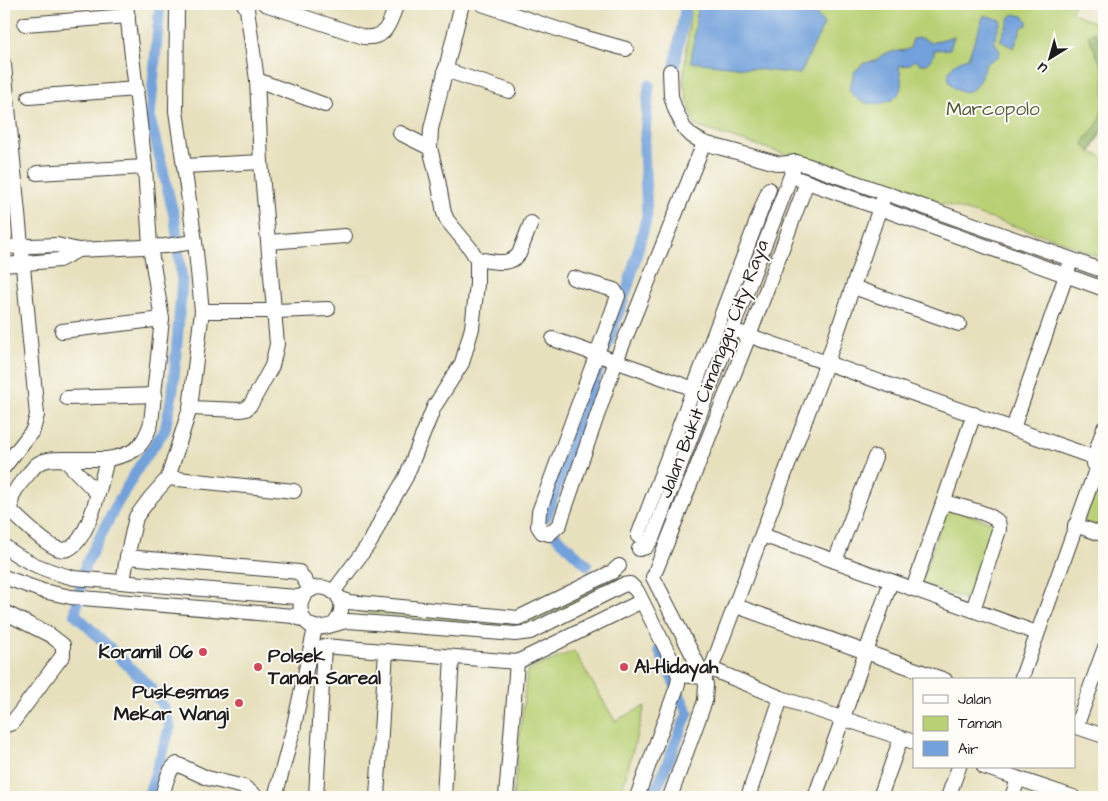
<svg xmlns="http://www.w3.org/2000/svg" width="1108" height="801" font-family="'Architects Daughter',sans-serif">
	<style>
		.green { fill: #b9d075; stroke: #6a7648 }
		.forest { fill: #92b266; stroke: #576741 }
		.water { fill: #72a1db; stroke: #475e7c }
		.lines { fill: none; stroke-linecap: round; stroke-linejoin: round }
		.canal { stroke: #72a1db; stroke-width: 11 }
		.minor-casing { stroke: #3a3934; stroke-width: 16 }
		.minor { stroke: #fff; stroke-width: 14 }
		.poi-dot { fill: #d1495b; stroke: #fdfcf7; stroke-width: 2 }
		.labels { text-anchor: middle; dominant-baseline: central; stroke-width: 4; stroke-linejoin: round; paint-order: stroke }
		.park-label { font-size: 19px; fill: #535b3b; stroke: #fdfcf7 }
		.street-label { font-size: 19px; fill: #1c1c1c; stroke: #fdfcf7 }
		.poi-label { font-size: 19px; font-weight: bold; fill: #1c1c1c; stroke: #fdfcf7; text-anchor: end }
	</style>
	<rect width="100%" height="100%" fill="#fdfcf7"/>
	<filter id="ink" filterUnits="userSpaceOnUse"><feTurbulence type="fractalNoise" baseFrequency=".02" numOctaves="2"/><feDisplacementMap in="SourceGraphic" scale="10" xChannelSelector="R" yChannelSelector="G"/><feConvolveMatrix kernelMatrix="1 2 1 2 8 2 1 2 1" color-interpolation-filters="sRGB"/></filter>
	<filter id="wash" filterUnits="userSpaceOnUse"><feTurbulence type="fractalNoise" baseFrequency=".0096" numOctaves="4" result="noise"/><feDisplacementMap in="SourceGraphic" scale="20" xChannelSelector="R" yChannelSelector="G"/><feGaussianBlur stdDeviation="1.12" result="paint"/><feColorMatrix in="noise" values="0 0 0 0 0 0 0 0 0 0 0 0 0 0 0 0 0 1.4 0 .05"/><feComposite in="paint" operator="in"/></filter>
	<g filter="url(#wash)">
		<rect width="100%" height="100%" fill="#e7e0bd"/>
		<g class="green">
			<polygon points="691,4 1075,4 1071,12 1104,27 1104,126 1091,152 1104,158 1104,259 1059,240 695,126 683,83"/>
			<polygon points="1104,467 1104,529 1084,522"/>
			<polygon points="947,507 996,524 971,601 921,583"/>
			<polygon points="615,577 619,579 618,581 528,625 520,628 357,612 359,609 520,624 526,622"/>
			<polygon points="574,651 615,721 645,706 620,797 513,797 527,671"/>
		</g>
		<g class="forest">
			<polygon points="1095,32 1104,53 1104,72 1088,35"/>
			<polygon points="1104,97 1104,126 1090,152 1083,143 1100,120"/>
		</g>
		<g class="water">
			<polygon points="698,4 814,4 815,12 824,24 800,74 691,62"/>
			<polygon points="1014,14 1023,16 1027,20 1027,25 1022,27 1014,48 1000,41 1010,17"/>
			<path d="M 984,15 L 1001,20 L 994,41 L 1000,51 L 998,57 L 986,63 C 983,70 980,82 974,88 C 956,103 930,68 968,58 Z"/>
			<path d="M 954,36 L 950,49 L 934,50 L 934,55 L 927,64 L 921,64 L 915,60 L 909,65 L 899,66 C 900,73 903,82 900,90 C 896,104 875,106 863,102 C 856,99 853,95 849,89 L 855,71 L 864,63 L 875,61 L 885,53 L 906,50 L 910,48 L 913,39 C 921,37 924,38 930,43 Z"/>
		</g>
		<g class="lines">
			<g class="canal">
				<polyline points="675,66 686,4"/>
				<polyline points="546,517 629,283 647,216 644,147 649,85"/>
				<polyline points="556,536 587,565"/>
				<polyline points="148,797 170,727 164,708 152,689 75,614 85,566 117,504 140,465 165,430 173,390 182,282 175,220 150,118 160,4"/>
				<polyline points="653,797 688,713 659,650"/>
			</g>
		</g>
	</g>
	<g filter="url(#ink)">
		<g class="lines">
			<defs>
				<g id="minor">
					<path d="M 265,4 L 364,37 C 388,39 389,22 397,4"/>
					<polyline points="482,4 572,34 626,49"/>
					<polyline points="25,24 128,16"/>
					<polyline points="4,65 37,415 33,430 4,467"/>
					<polyline points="445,70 509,91"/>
					<polyline points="670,71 671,96 675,109 684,128 692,136 704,143 780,164 796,162 809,166 1104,271"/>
					<polyline points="257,80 325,105"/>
					<polyline points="29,97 137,89"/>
					<polyline points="400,133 430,148"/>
					<polyline points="185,166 261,162"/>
					<polyline points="37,173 145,167"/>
					<polyline points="799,179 1104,289"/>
					<polyline points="269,242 345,236"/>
					<polyline points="4,247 57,245 78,250 165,246 195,242"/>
					<path d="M 477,259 C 491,261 509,267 519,254 L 531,223"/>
					<polyline points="4,265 59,260 78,250"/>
					<polyline points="573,278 614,290 618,296 539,512 538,526 542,532 549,534 560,524 562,517 616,361 704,143"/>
					<polyline points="853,287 959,324"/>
					<polyline points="202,311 275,311 328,309"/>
					<polyline points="62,331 162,319"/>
					<polyline points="742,333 1104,461"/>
					<polyline points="553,339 700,391"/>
					<polyline points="67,398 155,395"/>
					<polyline points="190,408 240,410 246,409 251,404 272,366 277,344 261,162 257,80 247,9 244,4"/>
					<polyline points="1013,428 1069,267"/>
					<polyline points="64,459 107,459"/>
					<polyline points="1094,464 1094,457 1104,428"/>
					<polyline points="168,478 294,491"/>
					<path d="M 97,493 L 64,459 C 54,459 42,459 35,466 C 24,480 5,495 13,513 C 23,522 47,546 59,549 C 87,558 102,477 107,459 C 133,455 143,448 151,423 L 162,319 L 150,246 L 145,167 L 126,4"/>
					<path d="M 944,502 C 955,505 992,513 998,522 C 999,524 999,527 999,530 L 973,610"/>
					<polyline points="1075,525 1104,535"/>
					<polyline points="762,535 1037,633"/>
					<polyline points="638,536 769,189"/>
					<path d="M 4,546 C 26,563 47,571 74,578 L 283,596 L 298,597 L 305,595"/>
					<polyline points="639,549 646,547 652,539 796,162"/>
					<polyline points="127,557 299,572 311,590"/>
					<polyline points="835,561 875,457"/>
					<polyline points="656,570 749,336 807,182"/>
					<polyline points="4,577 43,591 71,597 293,616 304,620"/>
					<polyline points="653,577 704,677 706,685 705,701 670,797"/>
					<polyline points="123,582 127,557 136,517 151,497 168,478 190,408 202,311 195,242 176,111 177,4"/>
					<polyline points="913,589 974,414"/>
					<polyline points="333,592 371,541 382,518 406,477 434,407 462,363 472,328 477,284 477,259 470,248 447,220 444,213 438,180 430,148 431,129 462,4"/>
					<polyline points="339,598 349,602 359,603 518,618 612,572 619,566"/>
					<polyline points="736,606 945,680"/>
					<polyline points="4,612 50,635 63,645 63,655 12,723 4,726"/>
					<path d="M 334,624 C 360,593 309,571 301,603 C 300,608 301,614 303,618 C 315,637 333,622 349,621 L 515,634 L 530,632 L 623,585 L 630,584 L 637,591 L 679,675 L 678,684 L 637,797"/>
					<polyline points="711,669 827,362 885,193"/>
					<polyline points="679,675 704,677 711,669 781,698 914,742"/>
					<polyline points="1021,680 1094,475 1104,463"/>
					<polyline points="1074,726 1104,736"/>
					<polyline points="1076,727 1104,650"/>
					<polyline points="984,767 1073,797"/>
					<path d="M 162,797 C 165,787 167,770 177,764 L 207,778 L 244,787 L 257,797"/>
					<polyline points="275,797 293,730 315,628"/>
					<polyline points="316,797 324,646 517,662 642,601"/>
					<polyline points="377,797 386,651"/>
					<polyline points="444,797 452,657"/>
					<polyline points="506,797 517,662"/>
					<polyline points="748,797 781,698"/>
					<polyline points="815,797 891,581"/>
					<polyline points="880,797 901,738"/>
					<polyline points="948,797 959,767"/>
					<polyline points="1012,797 1018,779"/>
				</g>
			</defs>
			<use href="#minor" class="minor-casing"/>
			<use href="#minor" class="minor"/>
		</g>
	</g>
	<g class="poi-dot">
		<circle cx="203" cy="652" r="5"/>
		<circle cx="258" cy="667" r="5"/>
		<circle cx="624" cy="667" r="5"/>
		<circle cx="239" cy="703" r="5"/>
	</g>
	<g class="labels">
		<g class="park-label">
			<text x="993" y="109">Marcopolo</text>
		</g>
		<g class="street-label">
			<text transform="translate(714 369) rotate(-69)">Jalan Bukit Cimanggu City Raya</text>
		</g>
		<g class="poi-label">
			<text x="193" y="652">Koramil 06</text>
			<text x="268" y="656" text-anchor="start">Polsek<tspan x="268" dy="22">Tanah Sareal</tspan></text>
			<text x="634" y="667" text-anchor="start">Al-Hidayah</text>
			<text x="229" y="692">Puskesmas<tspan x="229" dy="22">Mekar Wangi</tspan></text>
		</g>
	</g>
	<rect width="1108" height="801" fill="none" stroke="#fdfcf7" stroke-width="20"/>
	<rect x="913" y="678" width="162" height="90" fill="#fdfcf7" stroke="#a3a29f"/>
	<rect x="923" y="695" width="25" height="8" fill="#ffffff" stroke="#a3a29f"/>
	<text x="958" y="704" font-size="15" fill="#1c1c1c">Jalan</text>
	<rect x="923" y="716" width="25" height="15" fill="#b9d075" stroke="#a3a29f"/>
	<text x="958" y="728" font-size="15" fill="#1c1c1c">Taman</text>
	<rect x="923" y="741" width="25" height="15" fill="#72a1db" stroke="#a3a29f"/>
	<text x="958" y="754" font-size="15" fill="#1c1c1c">Air</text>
	<g transform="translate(1050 58) rotate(217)" stroke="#fdfcf7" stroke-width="4" paint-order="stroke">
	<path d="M0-4L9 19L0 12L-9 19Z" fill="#1c1c1c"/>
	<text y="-8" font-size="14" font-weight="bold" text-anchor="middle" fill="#1c1c1c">U</text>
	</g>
</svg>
